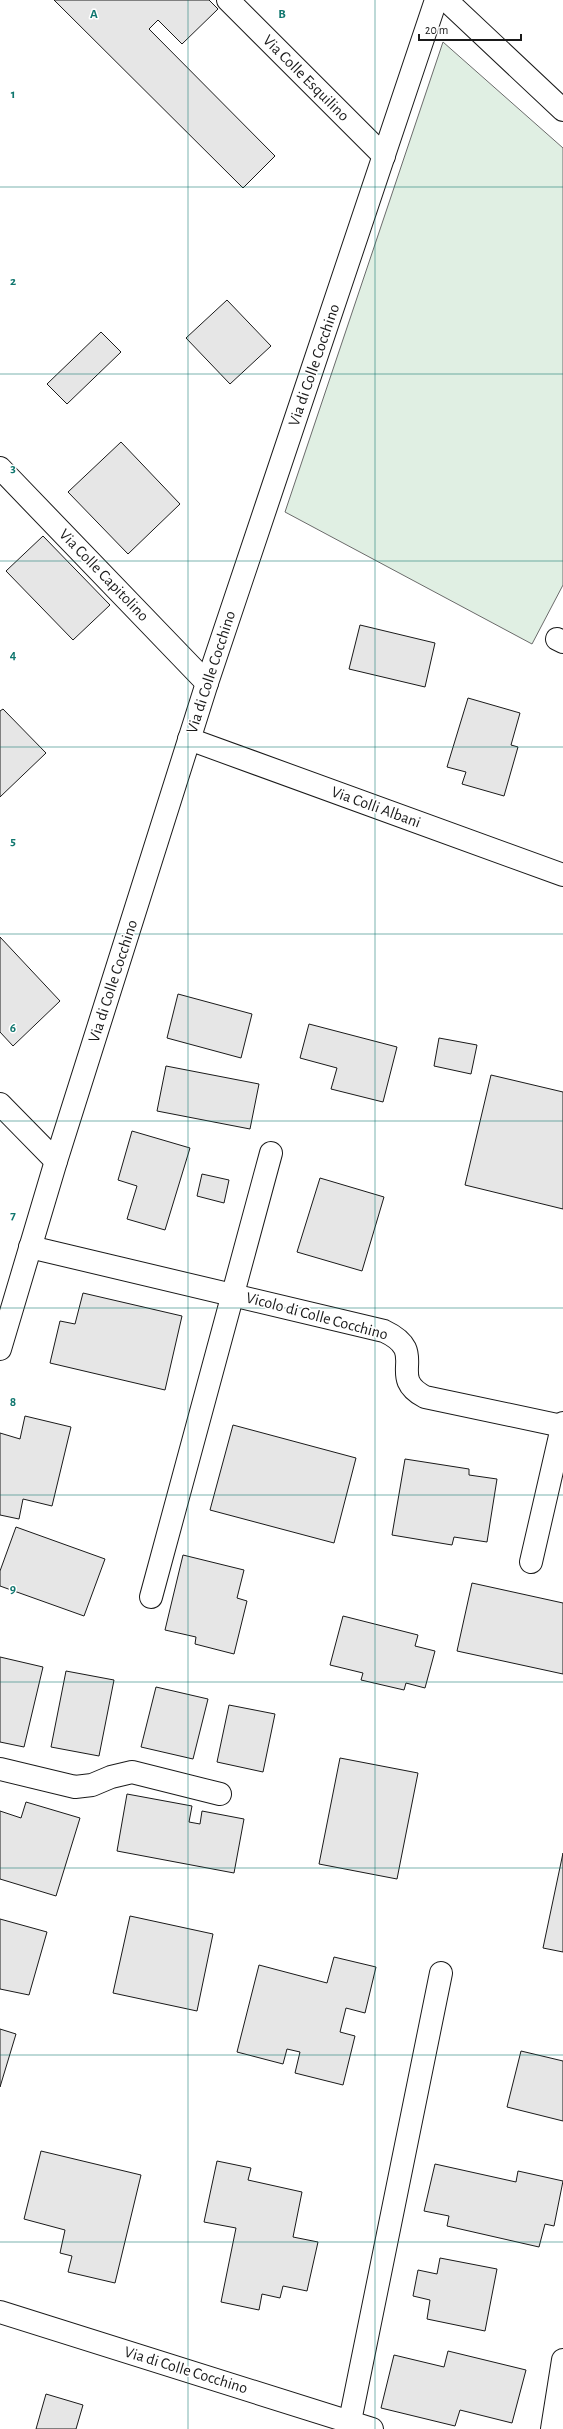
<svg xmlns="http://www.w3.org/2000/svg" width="563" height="2429" font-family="'Alegreya Sans',sans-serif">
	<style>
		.green { fill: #e0efe3; stroke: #6a6a6a }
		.building { fill: #e6e6e6; stroke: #1a1a1a }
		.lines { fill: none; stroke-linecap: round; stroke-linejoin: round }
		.street-casing { stroke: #1a1a1a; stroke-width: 24 }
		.street { stroke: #fff; stroke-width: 22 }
		.grid { fill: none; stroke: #0f766e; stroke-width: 1; stroke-opacity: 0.55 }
		.labels { text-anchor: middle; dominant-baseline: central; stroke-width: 3; stroke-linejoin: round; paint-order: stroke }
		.street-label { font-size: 16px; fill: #1a1a1a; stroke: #fff }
		.grid-label { font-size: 13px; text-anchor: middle; font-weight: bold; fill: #0f766e; stroke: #fff; stroke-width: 3; stroke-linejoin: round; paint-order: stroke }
	</style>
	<rect width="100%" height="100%" fill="#fff"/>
	<polygon class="green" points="443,42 563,148 563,585 532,644 285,512"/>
	<g class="building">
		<polygon points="54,0 209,0 218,9 182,44 158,20 149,29 275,156 243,188"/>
		<polygon points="227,300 271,346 230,384 186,338"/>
		<polygon points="101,332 121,352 67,404 47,384"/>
		<polygon points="121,442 180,504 128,554 68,492"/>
		<polygon points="43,536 110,605 73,640 6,571"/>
		<polygon points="360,625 435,643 425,687 349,669"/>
		<polygon points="468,698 520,713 511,745 518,747 504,796 462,784 466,772 447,767"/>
		<polygon points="3,709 46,753 0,797 0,711"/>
		<polygon points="0,937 60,1001 13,1046 0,1032"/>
		<polygon points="178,994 252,1014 241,1058 167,1038"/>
		<polygon points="309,1024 397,1047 383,1102 331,1089 337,1068 300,1058"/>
		<polygon points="439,1038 477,1045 471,1074 434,1066"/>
		<polygon points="166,1066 259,1084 250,1129 157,1111"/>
		<polygon points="491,1075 563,1092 563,1209 465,1185"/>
		<polygon points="132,1131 190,1148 165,1230 127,1219 137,1186 118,1180"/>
		<polygon points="202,1174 229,1180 224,1203 197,1196"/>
		<polygon points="320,1178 384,1197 362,1271 297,1252"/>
		<polygon points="83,1293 182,1316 165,1390 50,1363 60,1321 75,1324"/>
		<polygon points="25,1416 71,1427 52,1506 23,1499 19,1519 0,1515 0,1433 20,1439"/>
		<polygon points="233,1425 356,1458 334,1543 210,1510"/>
		<polygon points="405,1459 469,1469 469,1475 497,1479 487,1542 454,1537 452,1545 392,1535"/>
		<polygon points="16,1527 105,1559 84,1616 0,1586 0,1571"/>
		<polygon points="183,1555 244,1570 237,1598 247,1601 234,1654 195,1644 196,1637 165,1630"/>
		<polygon points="472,1583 563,1603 563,1674 457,1651"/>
		<polygon points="343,1616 418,1635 415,1646 435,1651 425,1688 406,1683 404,1690 361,1680 363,1673 330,1665"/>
		<polygon points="0,1657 43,1667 24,1747 0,1742"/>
		<polygon points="66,1671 114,1680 99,1756 51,1747"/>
		<polygon points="156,1687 208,1699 193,1759 141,1747"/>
		<polygon points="229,1705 275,1714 263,1772 217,1762"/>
		<polygon points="340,1758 418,1773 397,1879 319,1864"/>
		<polygon points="127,1794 192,1806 189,1822 200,1824 202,1811 244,1819 234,1873 117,1851"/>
		<polygon points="26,1802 80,1818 56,1896 0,1879 0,1811 21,1818"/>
		<polygon points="563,1853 563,1952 543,1948"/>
		<polygon points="130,1916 213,1934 197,2011 113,1993"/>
		<polygon points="0,1919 47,1932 29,1995 0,1989"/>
		<polygon points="334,1957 376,1967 365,2013 346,2008 340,2032 355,2036 343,2085 295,2073 300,2052 287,2049 283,2064 237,2052 259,1965 327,1983"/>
		<polygon points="0,2029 16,2034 0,2087"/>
		<polygon points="521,2051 563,2061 563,2121 507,2107"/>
		<polygon points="41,2151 141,2175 115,2283 68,2272 72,2256 60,2253 65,2230 24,2219"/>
		<polygon points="217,2161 251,2168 248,2180 302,2192 293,2237 318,2242 307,2291 283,2286 280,2298 262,2294 259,2310 221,2302 236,2228 204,2222"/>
		<polygon points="435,2164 516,2182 518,2171 563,2181 554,2226 545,2224 539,2247 447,2226 449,2216 424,2211"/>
		<polygon points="440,2258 497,2269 485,2331 427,2319 430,2300 413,2296 418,2270 437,2274"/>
		<polygon points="448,2351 526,2370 512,2423 460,2410 455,2426 381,2408 394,2355 444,2367"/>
		<polygon points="46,2394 83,2405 76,2429 36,2429"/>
	</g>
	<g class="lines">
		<defs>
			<g id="street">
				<polyline points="228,0 384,156"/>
				<polyline points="446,0 563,110"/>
				<polyline points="0,468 207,683"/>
				<polyline points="557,639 563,642"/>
				<polyline points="189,739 563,875"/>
				<polyline points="0,1104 56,1161"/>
				<path d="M 30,1247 L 384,1331 C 431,1353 385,1376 425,1397 L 562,1426"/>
				<polyline points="0,1349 56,1161 207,683 436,0"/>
				<polyline points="531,1562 563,1423"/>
				<polyline points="151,1597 271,1153"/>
				<polyline points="0,1769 75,1787 92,1785 111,1777 132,1772 220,1794"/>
				<polyline points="0,2312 372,2429"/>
				<polyline points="350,2421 441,1973"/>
				<polyline points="552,2429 563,2360"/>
			</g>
		</defs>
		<use href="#street" class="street-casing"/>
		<use href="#street" class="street"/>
	</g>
	<path class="grid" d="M 188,0 L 188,2429M 375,0 L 375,2429M 0,187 L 563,187M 0,374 L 563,374M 0,561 L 563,561M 0,747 L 563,747M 0,934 L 563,934M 0,1121 L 563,1121M 0,1308 L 563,1308M 0,1495 L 563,1495M 0,1682 L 563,1682M 0,1868 L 563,1868M 0,2055 L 563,2055M 0,2242 L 563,2242"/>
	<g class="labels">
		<g class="street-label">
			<text transform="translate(306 78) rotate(45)">Via Colle Esquilino</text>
			<text transform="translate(314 365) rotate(-71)">Via di Colle Cocchino</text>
			<text transform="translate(104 575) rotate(46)">Via Colle Capitolino</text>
			<text transform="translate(211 672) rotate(-72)">Via di Colle Cocchino</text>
			<text transform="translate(376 807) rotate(20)">Via Colli Albani</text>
			<text transform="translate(113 981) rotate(-72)">Via di Colle Cocchino</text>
			<text transform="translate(317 1316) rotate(15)">Vicolo di Colle Cocchino</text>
			<text transform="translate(186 2370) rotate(17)">Via di Colle Cocchino</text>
		</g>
	</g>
	<g class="grid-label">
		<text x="94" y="18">A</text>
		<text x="282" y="18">B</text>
		<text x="13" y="98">1</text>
		<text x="13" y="285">2</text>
		<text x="13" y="472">3</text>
		<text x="13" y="659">4</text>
		<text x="13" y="845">5</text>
		<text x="13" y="1032">6</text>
		<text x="13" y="1219">7</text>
		<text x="13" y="1406">8</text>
		<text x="13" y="1593">9</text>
	</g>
	<path d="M419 34v6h102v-6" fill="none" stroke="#1a1a1a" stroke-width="2"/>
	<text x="425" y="34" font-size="12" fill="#1a1a1a" stroke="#ffffff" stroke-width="3" paint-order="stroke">20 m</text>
</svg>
